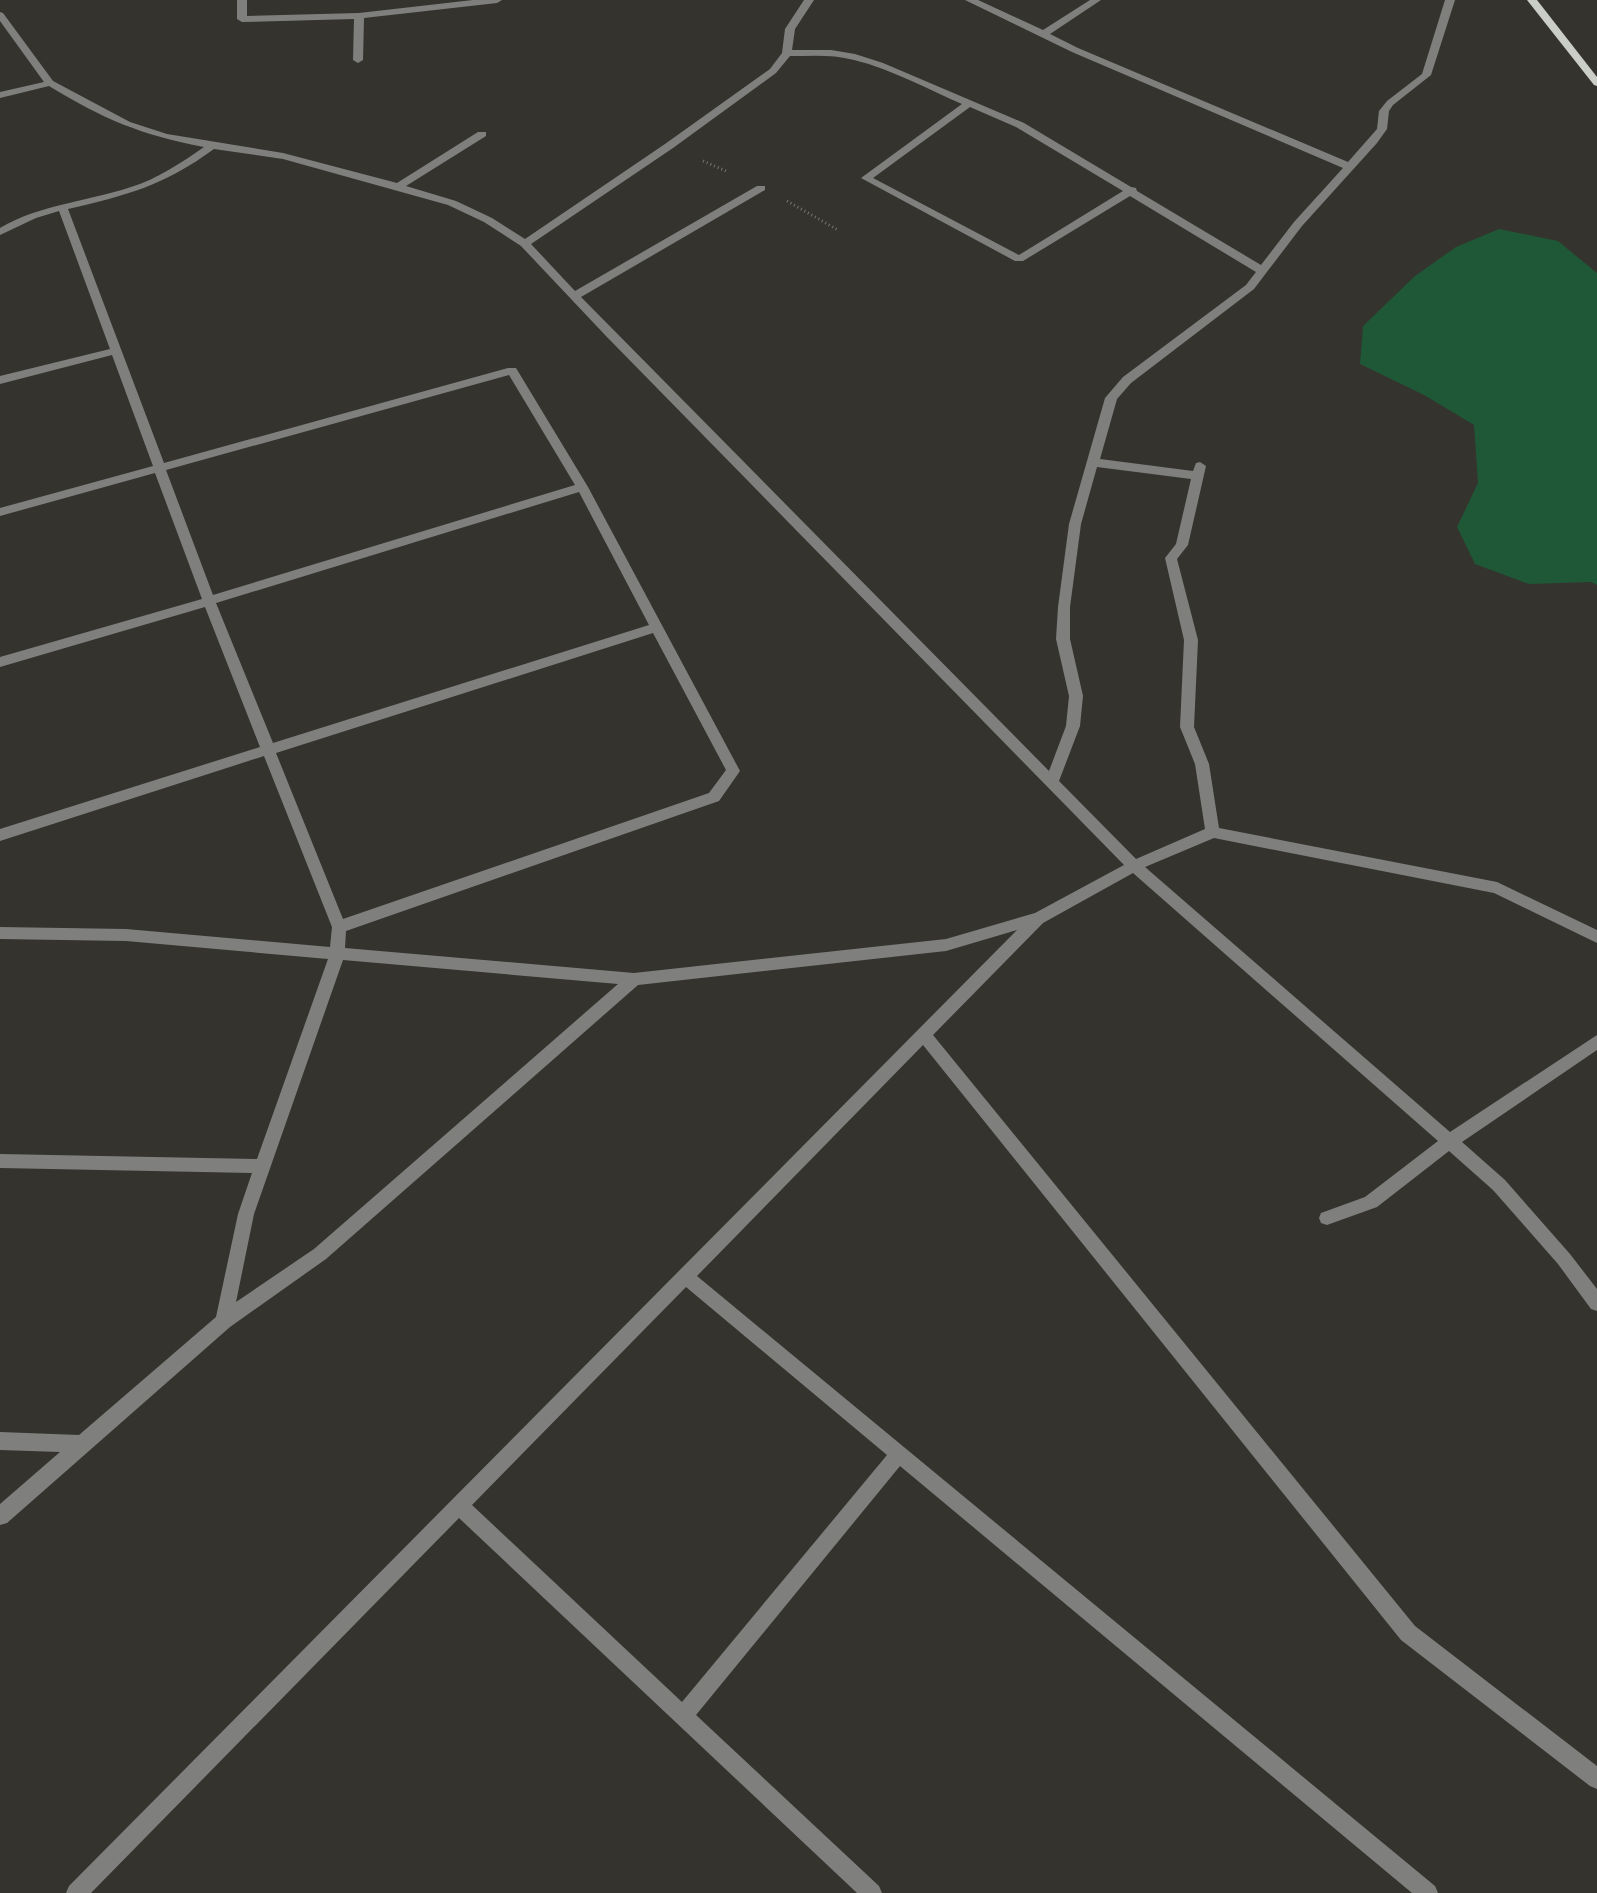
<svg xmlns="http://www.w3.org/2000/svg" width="1597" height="1893" font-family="Inter,sans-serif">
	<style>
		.green { fill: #1f5837 }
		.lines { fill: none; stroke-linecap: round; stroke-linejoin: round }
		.path { stroke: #777571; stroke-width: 3; stroke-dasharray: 1 3; stroke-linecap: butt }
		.minor { fill: #7f807e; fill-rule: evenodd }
		.major { fill: #cacdc8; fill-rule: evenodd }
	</style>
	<rect width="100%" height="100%" fill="#35332e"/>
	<polygon class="green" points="1499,229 1558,241 1597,273 1597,585 1591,582 1529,584 1475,564 1457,527 1478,483 1474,425 1424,395 1360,364 1363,326 1415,276 1456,247"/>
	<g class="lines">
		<g class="path">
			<polyline points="703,161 726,171"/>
			<polyline points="787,201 838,230"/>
		</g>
		<g class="minor">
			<polygon points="237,0 247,0 247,16 359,13 473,0 502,0 497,3 364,18 363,60 358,63 353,60 354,19 242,22 237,19"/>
			<path d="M 804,0 L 814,0 L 795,29 L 792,50 L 831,50 L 855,54 L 883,63 L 1024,123 L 1131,187 L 1136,188 L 1137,191 L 1261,265 L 1294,222 L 1343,168 L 1072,52 L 965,0 L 978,0 L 1043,30 L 1090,0 L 1101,0 L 1050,34 L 1078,48 L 1348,162 L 1377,129 L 1379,111 L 1387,101 L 1422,74 L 1445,0 L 1455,0 L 1431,75 L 1393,105 L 1389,111 L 1387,129 L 1377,143 L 1302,226 L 1254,289 L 1131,383 L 1117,399 L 1100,459 L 1193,471 L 1196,463 L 1200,462 L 1206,466 L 1188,545 L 1177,559 L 1198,640 L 1194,727 L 1209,764 L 1219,828 L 1497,882 L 1597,930 L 1597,943 L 1494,893 L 1214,838 L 1145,867 L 1450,1132 L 1597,1035 L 1597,1050 L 1462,1142 L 1505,1180 L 1570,1254 L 1597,1289 L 1597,1311 L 1591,1309 L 1558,1264 L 1493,1190 L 1449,1151 L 1377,1207 L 1327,1225 L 1321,1223 L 1319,1218 L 1321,1213 L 1365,1197 L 1438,1141 L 1133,873 L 1043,923 L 933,1035 L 1415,1626 L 1597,1766 L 1597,1789 L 1590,1786 L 1401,1640 L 923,1045 L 697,1276 L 1435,1886 L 1438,1893 L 1412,1893 L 900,1466 L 696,1715 L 879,1886 L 882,1893 L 857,1893 L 459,1518 L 91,1893 L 66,1893 L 69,1886 L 1017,930 L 946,951 L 638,985 L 326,1259 L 230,1327 L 7,1523 L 0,1525 L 0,1504 L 60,1452 L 0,1450 L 0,1432 L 79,1435 L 216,1317 L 238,1214 L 252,1173 L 0,1168 L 0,1154 L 257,1159 L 328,959 L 126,941 L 0,939 L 0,927 L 126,929 L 330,947 L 332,927 L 264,756 L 0,841 L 0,829 L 260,747 L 205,607 L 0,667 L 0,657 L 202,599 L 155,473 L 0,516 L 0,508 L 153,466 L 112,355 L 0,384 L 0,376 L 110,349 L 59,211 L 36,218 L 0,235 L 0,228 C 41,204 86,202 131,187 C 157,179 181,163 204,147 C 141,135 103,119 49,86 L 0,98 L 0,92 L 44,82 L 0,21 L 0,12 L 3,13 L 53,81 L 130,122 L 167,134 L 283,153 L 397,183 L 478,132 L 486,132 L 486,136 L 406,186 L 456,201 L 492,218 L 525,239 L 665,144 L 770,69 L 782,53 L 785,29 ZM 790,56 C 811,56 833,54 854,60 C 891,69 927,89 962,104 L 861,178 L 1015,261 L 1023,261 L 1130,196 L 1256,272 L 1246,285 L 1123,377 L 1105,398 L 1069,524 L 1058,607 L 1056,639 L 1069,696 L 1066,726 L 1049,771 L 581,297 L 765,190 L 765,186 L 757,186 L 575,291 L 531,244 L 673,148 L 776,73 ZM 970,107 L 1016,127 L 1123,191 L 1019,255 L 873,178 ZM 214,149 L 283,159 L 448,205 L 484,222 L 521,246 L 606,336 L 1124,865 L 1035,913 L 946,939 L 634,973 L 345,948 L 346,931 L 719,801 L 740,771 L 588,487 L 516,368 L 508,368 L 164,463 L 68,209 C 128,195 163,186 214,149 ZM 509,375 L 575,485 L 213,595 L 166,470 ZM 1097,467 L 1191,479 L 1176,544 L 1165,558 L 1184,640 L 1180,727 L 1195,764 L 1205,829 L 1136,859 L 1059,781 L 1080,726 L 1083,696 L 1070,639 L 1070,607 L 1081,524 ZM 579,492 L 649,625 L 273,743 L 216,603 ZM 653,633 L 726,770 L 709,793 L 343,919 L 276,753 ZM 343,960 L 618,984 L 314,1249 L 236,1302 L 254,1214 ZM 686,1287 L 887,1455 L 682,1702 L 472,1505 Z"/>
		</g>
		<polygon class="major" points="1527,0 1537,0 1597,77 1597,86 1594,85"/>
	</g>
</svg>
